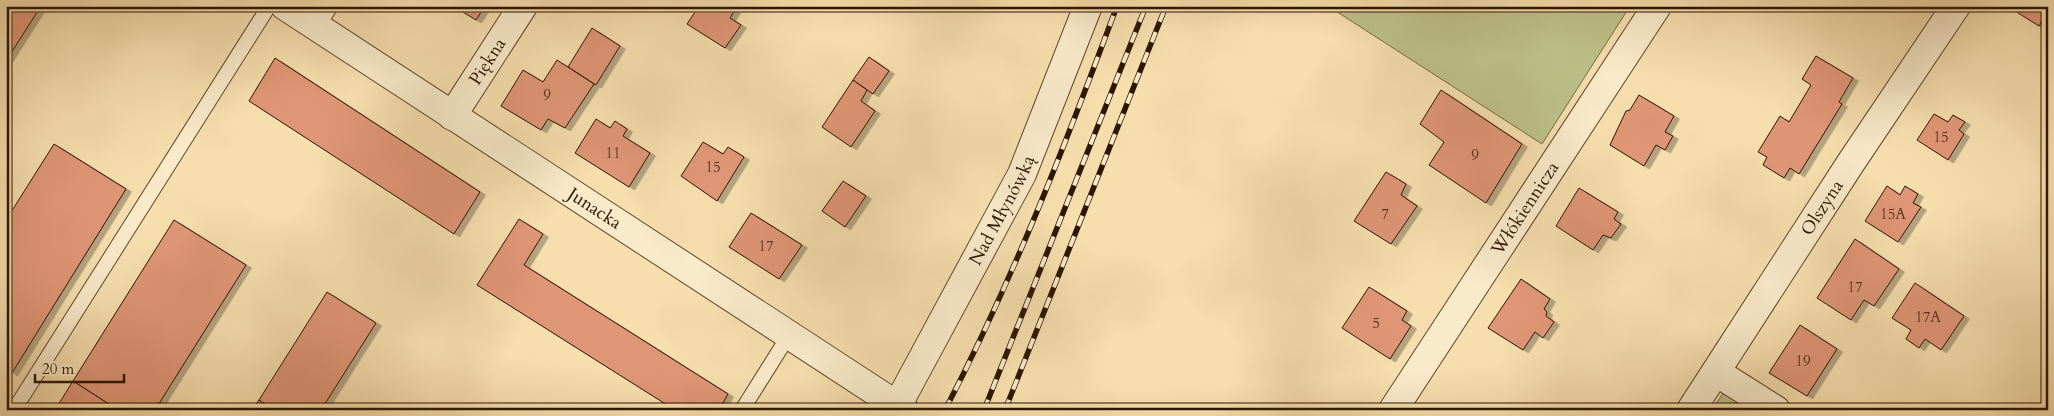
<svg xmlns="http://www.w3.org/2000/svg" width="2054" height="416" font-family="Cardo,serif">
	<style>
		.green { fill: #bec189; stroke: #766b44 }
		.building { fill: #df9676; stroke: #2d1500; filter: url(#shadow) }
		.lines { fill: none; stroke-linecap: round; stroke-linejoin: round }
		.service-casing { stroke: #5f472b; stroke-width: 16 }
		.minor-casing { stroke: #5f472b; stroke-width: 30 }
		.service { stroke: #f9eaca; stroke-width: 14 }
		.minor { stroke: #f9eaca; stroke-width: 28 }
		.rail-casing { stroke: #2d1500; stroke-width: 5.5 }
		.rail { stroke: #f9eaca; stroke-width: 4; stroke-dasharray: 11; stroke-linecap: butt }
		.labels { text-anchor: middle; dominant-baseline: central; stroke-width: 4; stroke-linejoin: round; paint-order: stroke }
		.number-label { font-size: 15px; fill: #5a351e }
		.street-label { font-size: 18px; fill: #2d1500; stroke: #f9eaca }
	</style>
	<defs>
		<filter id="shadow"><feDropShadow dx="5.5" dy="3" stdDeviation="0" flood-color="#0004"/></filter>
	</defs>
	<rect width="100%" height="100%" fill="#f6dead"/>
	<filter id="stains"><feTurbulence type="fractalNoise" baseFrequency=".004" numOctaves="4"/><feColorMatrix values="0 0 0 0 .2 0 0 0 0 .09 0 0 0 0 .02 0 0 0 .5 -.17"/></filter>
	<radialGradient id="worn" r=".72"><stop offset=".6" stop-color="#630" stop-opacity="0"/><stop offset="1" stop-color="#630" stop-opacity=".3"/></radialGradient>
	<g class="green">
		<polygon points="1328,6 1630,6 1542,144"/>
		<polygon points="1724,392 1752,410 1712,410"/>
	</g>
	<g class="building">
		<polygon points="6,6 41,6 6,61"/>
		<polygon points="453,6 485,6 476,20"/>
		<polygon points="699,6 737,7 730,18 741,25 725,48 687,24"/>
		<polygon points="2007,6 2048,6 2048,12 2039,26"/>
		<polygon points="592,28 620,46 596,85 568,67"/>
		<polygon points="1816,56 1853,78 1839,102 1842,104 1799,174 1790,168 1784,178 1763,165 1767,157 1758,152 1780,116 1789,122 1811,85 1802,79"/>
		<polygon points="869,57 889,71 873,94 853,80"/>
		<polygon points="275,58 480,192 454,234 249,101"/>
		<polygon points="557,60 594,84 565,128 548,119 541,130 501,106 523,70 543,82"/>
		<polygon points="853,80 867,90 861,101 875,111 851,147 822,127"/>
		<polygon points="1441,90 1522,144 1486,203 1429,165 1444,142 1420,124"/>
		<polygon points="1639,95 1674,116 1665,132 1673,136 1665,150 1656,145 1644,166 1610,145 1626,111 1630,110"/>
		<polygon points="1934,114 1948,122 1953,115 1965,122 1959,130 1964,134 1948,160 1917,140"/>
		<polygon points="596,119 610,128 615,121 627,129 623,136 650,153 629,187 575,153"/>
		<polygon points="703,142 723,154 728,147 744,157 717,201 681,176"/>
		<polygon points="54,144 126,189 12,373 6,369 6,220"/>
		<polygon points="1386,172 1406,184 1401,195 1417,206 1391,244 1354,221"/>
		<polygon points="843,181 866,196 845,227 822,211"/>
		<polygon points="1887,186 1900,195 1905,186 1918,194 1913,203 1921,207 1898,242 1865,221"/>
		<polygon points="1579,188 1618,212 1614,219 1621,224 1611,238 1603,235 1593,250 1556,226"/>
		<polygon points="751,213 802,245 779,279 729,247"/>
		<polygon points="519,219 543,234 524,265 728,394 719,410 675,410 477,285"/>
		<polygon points="174,220 246,265 155,410 118,410 73,381"/>
		<polygon points="1855,239 1899,269 1874,306 1864,300 1851,320 1817,298"/>
		<polygon points="1521,279 1550,299 1544,309 1547,312 1546,316 1554,322 1543,338 1535,332 1523,350 1488,328"/>
		<polygon points="1915,283 1964,316 1941,350 1925,339 1919,348 1906,339 1911,330 1892,318"/>
		<polygon points="1369,287 1407,311 1402,320 1411,326 1390,359 1342,328"/>
		<polygon points="327,292 376,323 321,410 273,410 259,400"/>
		<polygon points="1800,325 1837,349 1807,396 1769,373"/>
		<polygon points="73,381 118,410 55,410"/>
		<polygon points="259,400 273,410 252,410"/>
	</g>
	<g class="lines">
		<defs>
			<g id="service">
				<polyline points="317,27 331,6"/>
				<polyline points="6,405 14,410 269,6"/>
				<polyline points="742,410 789,335"/>
			</g>
			<g id="minor">
				<path id="s1" d="M 285,6 L 904,410"/>
				<path id="s2" d="M 452,116 L 523,6"/>
				<polyline points="1716,372 1776,410"/>
				<path id="s3" d="M 897,406 L 1022,174 L 1088,6"/>
				<path id="s4" d="M 1393,410 L 1657,6"/>
				<path id="s5" d="M 1691,410 L 1850,164 L 1956,6"/>
			</g>
		</defs>
		<use href="#service" class="service-casing"/>
		<use href="#minor" class="minor-casing"/>
		<use href="#service" class="service"/>
		<use href="#minor" class="minor"/>
		<defs>
			<g id="rail">
				<path d="M 945,410 C 1013,280 1066,143 1117,6"/>
				<polyline points="984,410 1146,6"/>
				<polyline points="1005,410 1166,6"/>
			</g>
		</defs>
		<use href="#rail" class="rail-casing"/>
		<use href="#rail" class="rail"/>
	</g>
	<g class="labels">
		<g class="number-label">
			<text x="547" y="95">9</text>
			<text x="1941" y="137">15</text>
			<text x="613" y="153">11</text>
			<text x="1475" y="155">9</text>
			<text x="713" y="167">15</text>
			<text x="1385" y="214">7</text>
			<text x="1893" y="214">15A</text>
			<text x="766" y="246">17</text>
			<text x="1855" y="287">17</text>
			<text x="1928" y="317">17A</text>
			<text x="1376" y="323">5</text>
			<text x="1803" y="361">19</text>
		</g>
		<g class="street-label">
			<text stroke="none"><textPath href="#s2" startOffset="65">Piękna</textPath></text>
			<text stroke="none"><textPath href="#s5" startOffset="241">Olszyna</textPath></text>
			<text stroke="none"><textPath href="#s1" startOffset="370">Junacka</textPath></text>
			<text stroke="none"><textPath href="#s4" startOffset="241">Włókiennicza</textPath></text>
			<text stroke="none"><textPath href="#s3" startOffset="222">Nad Młynówką</textPath></text>
		</g>
	</g>
	<rect width="2054" height="416" fill="none" stroke="#f6dead" stroke-width="25"/>
	<rect x="8" y="8" width="2039" height="401" fill="none" stroke="#2d1500" stroke-width="2.5"/>
	<rect x="12" y="12" width="2029" height="391" fill="none" stroke="#2d1500"/>
	<path d="M35 374v8h89v-8" fill="none" stroke="#2d1500" stroke-width="2.5"/>
	<text x="42" y="374" font-size="15" fill="#2d1500" stroke="#f9eaca" stroke-width="4" paint-order="stroke">20 m</text>
	<rect width="100%" height="100%" filter="url(#stains)"/>
	<rect width="100%" height="100%" fill="url(#worn)"/>
</svg>
